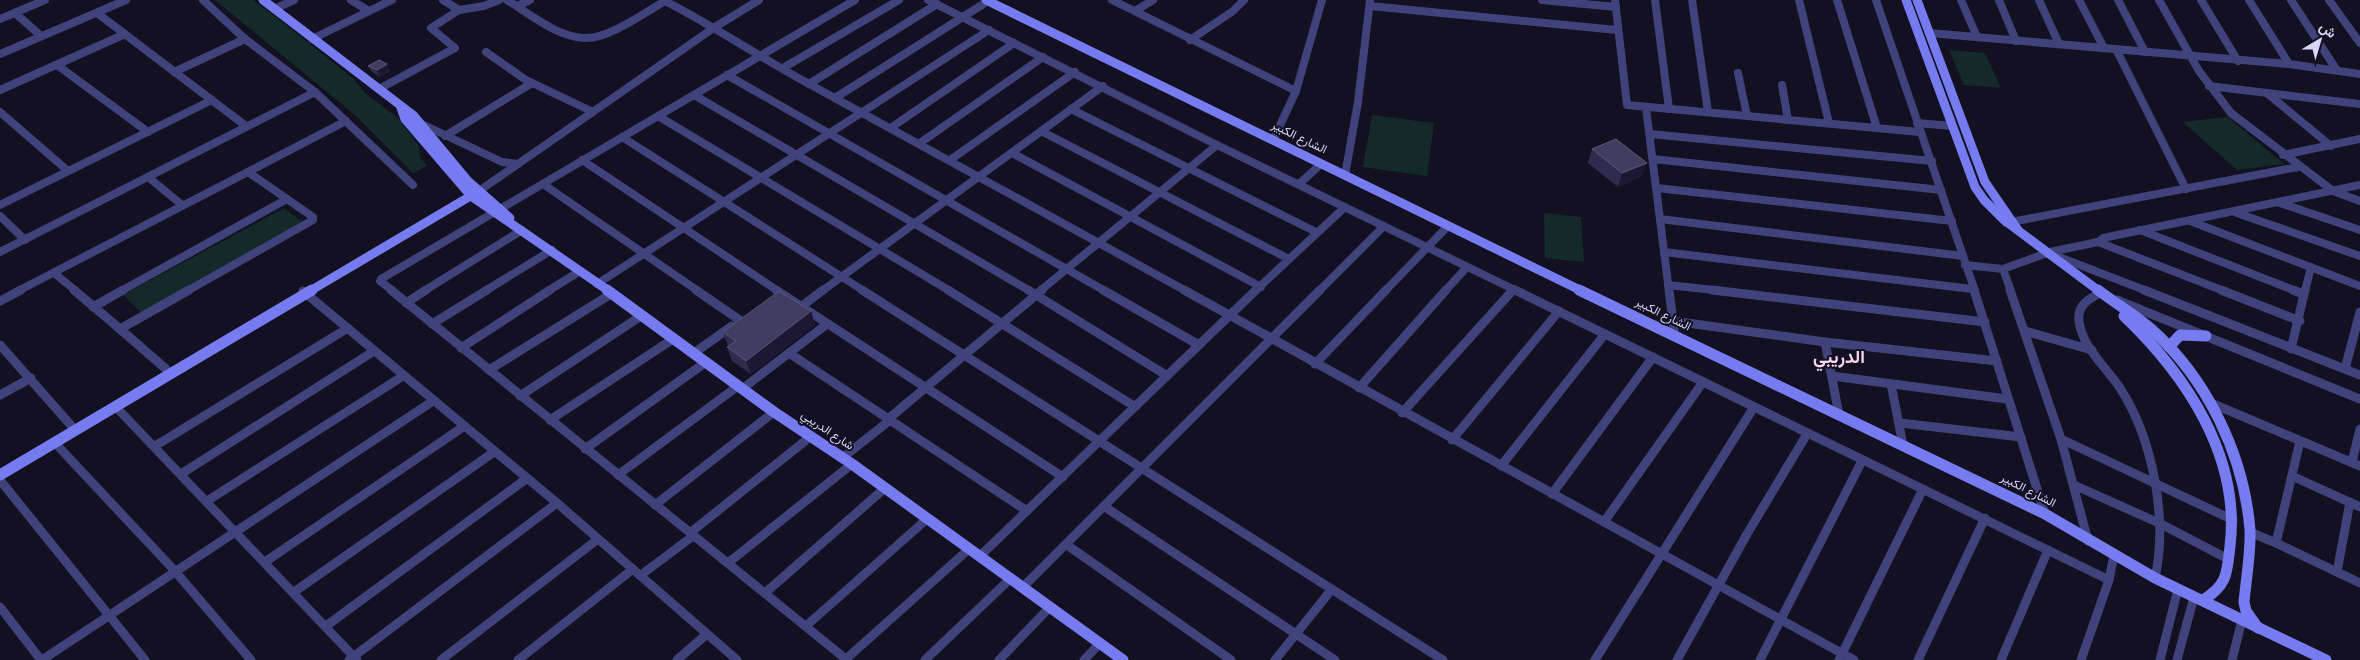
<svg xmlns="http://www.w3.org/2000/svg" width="2360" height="660" font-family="Overpass,Vazirmatn,sans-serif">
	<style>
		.green { fill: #142a28 }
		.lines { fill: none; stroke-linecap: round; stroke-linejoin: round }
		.street-far1 { stroke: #40427b; stroke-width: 8 }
		.street { stroke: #40427b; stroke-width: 9 }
		.secondary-far1 { stroke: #767cf0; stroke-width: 9 }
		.secondary { stroke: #767cf0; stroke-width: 11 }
		.wall { fill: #2f2b4d }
		.shaded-wall { fill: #1c1834 }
		.building { fill: #413d60; stroke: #585578 }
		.labels { text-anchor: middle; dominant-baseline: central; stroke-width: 4; stroke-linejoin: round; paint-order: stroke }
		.street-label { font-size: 12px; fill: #d6d5fa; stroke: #121021 }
		.district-label { font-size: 18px; font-weight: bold; fill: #fad6f0; stroke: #121021 }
	</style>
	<rect width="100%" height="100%" fill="#121021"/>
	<g class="green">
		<polygon points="215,0 253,0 277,18 353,78 365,93 398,118 419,146 420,157 427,166 413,173 356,116"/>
		<polygon points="1949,50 1985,53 2001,88 1964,85"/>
		<polygon points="1372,115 1434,123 1427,176 1363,167"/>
		<polygon points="2228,117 2284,164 2237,170 2183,122"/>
		<polygon points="284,208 302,222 141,312 123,295"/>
		<polygon points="1544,213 1581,217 1584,262 1545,258"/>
	</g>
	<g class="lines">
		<g class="street-far1">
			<polyline points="203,0 245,39 315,92 413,185"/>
			<polyline points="351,0 369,11"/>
			<path d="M 507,0 C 530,14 558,38 586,38 C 610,38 644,13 665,1"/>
			<path d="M 663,0 C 714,26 761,58 811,85 C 936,154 1061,221 1186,291"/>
			<polyline points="928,0 1217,145 1517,291"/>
			<polyline points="1112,0 1296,91"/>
			<polyline points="1542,0 1616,7"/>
			<polyline points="1615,0 1627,105 1920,132"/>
			<polyline points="1655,0 1669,109"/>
			<polyline points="1692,0 1708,112"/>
			<polyline points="1799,0 1829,123"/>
			<polyline points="1837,0 1877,128"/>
			<polyline points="1876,0 1975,291"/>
			<polyline points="1961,0 1977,37"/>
			<polyline points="1999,0 2016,41"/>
			<polyline points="2039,0 2059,44"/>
			<polyline points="2079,0 2104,48"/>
			<polyline points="2118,0 2145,52"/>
			<polyline points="2159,0 2199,71 2231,113 2333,191 2360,201"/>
			<polyline points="2201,0 2238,61"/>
			<polyline points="2249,0 2289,64"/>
			<polyline points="2291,0 2336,69"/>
			<polyline points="2329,0 2360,43"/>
			<polyline points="517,6 530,0"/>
			<polyline points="1370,6 1617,30"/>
			<polyline points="274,9 294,0"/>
			<polyline points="459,10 484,6 499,0"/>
			<polyline points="1135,11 1153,0"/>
			<polyline points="15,13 41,36"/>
			<polyline points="97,13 246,126"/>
			<polyline points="0,19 45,0"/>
			<polyline points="1929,33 2289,64 2360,74"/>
			<polyline points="312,39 392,0"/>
			<polyline points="1190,40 1233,11 1244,0"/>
			<polyline points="2116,49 2186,189"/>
			<polyline points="486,52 526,80 593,112"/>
			<polyline points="0,54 126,0"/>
			<polyline points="57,65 148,132"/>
			<polyline points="783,68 899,0"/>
			<polyline points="174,72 245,39"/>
			<polyline points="1738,73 1747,116"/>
			<polyline points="727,75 1105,291"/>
			<polyline points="809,84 937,4"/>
			<polyline points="1782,85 1788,120"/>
			<polyline points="2209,86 2360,104"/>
			<polyline points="379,89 455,48 431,28 459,10 443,0"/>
			<polyline points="0,90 125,34"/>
			<polyline points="2268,94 2331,146"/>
			<polyline points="694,95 1030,291"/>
			<polyline points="835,98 988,1"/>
			<polyline points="1646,108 1669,291"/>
			<polyline points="1071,109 1316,232"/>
			<polyline points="0,112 68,171"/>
			<polyline points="658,116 950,291"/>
			<polyline points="1917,123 1952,126"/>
			<polyline points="422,124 502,162 518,164"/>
			<polyline points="892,127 1014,43"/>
			<polyline points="1041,131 1289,259"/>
			<polyline points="1650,134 1932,161"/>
			<polyline points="445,136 532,83"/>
			<polyline points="622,137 864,291"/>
			<polyline points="1273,140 1296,91 1322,0"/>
			<polyline points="920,143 1043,57"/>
			<polyline points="1012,153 1261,287"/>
			<polyline points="2283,155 2360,139"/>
			<polyline points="1653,159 1941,190"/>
			<polyline points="582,160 778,291"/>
			<polyline points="950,160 1075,72"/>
			<polyline points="1345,175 1358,102 1370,0"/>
			<polyline points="148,177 182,205"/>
			<polyline points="543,184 698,291"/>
			<polyline points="1299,184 1321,164"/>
			<polyline points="1657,188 1952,221"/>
			<polyline points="479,191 715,27 759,0"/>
			<polyline points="2280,203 2360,230"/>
			<polyline points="0,205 212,100"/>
			<polyline points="500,209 855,0"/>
			<polyline points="2237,213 2360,256"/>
			<polyline points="0,216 25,240"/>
			<polyline points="1660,219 1963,256"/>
			<polyline points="2190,221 2360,286"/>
			<polyline points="2006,223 2298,167"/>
			<polyline points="2140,230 2296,291"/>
			<polyline points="2098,242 2224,291"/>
			<polyline points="0,252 315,92"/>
			<polyline points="1664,252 1972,289"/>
			<polyline points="2054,255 2147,291"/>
			<polyline points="1965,265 2003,269"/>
			<polyline points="54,273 76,291"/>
			<polyline points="597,284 989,30"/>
			<polyline points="1668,285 1723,291"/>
			<polyline points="18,291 346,121"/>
			<polyline points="121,291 287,199"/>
			<polyline points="187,291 313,220 313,217 248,172"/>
			<polyline points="393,291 380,281 381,279 493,213"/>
			<polyline points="424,291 522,230"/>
			<polyline points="485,291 552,250"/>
			<polyline points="548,291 580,271"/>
			<polyline points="822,291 1103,86"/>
			<polyline points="1040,291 1217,145"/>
			<polyline points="1255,291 1345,207"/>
			<polyline points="1319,291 1384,226"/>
			<polyline points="1385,291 1448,226"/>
			<polyline points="1445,291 1467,267"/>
			<polyline points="1512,291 1514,289"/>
			<polyline points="2011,291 2003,269 2050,252 2098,242 2103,238 2360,185"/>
			<polyline points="2305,291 2311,267"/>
		</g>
		<g class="street">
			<polyline points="74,290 120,329 189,290"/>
			<polyline points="391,290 847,660"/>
			<polyline points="696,290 741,321"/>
			<polyline points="776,290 1063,477"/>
			<polyline points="862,290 1443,660"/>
			<polyline points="948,290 1134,406"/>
			<polyline points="1028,290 1166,375"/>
			<polyline points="1103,290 1199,345"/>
			<polyline points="1184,290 1854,660"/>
			<polyline points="1515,290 2109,580"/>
			<polyline points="1669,290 1675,337"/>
			<polyline points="1712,290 1985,322"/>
			<polyline points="1974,290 2045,514"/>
			<polyline points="2010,290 2061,439 2088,541"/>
			<polyline points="2144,290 2360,375"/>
			<polyline points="2221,290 2300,321"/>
			<polyline points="2293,290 2303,294"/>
			<polyline points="303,291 557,503 737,660"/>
			<path d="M 2105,295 L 2100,293 C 2088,299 2077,306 2079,321 C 2082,347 2106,367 2120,388 C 2153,439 2168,519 2155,578"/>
			<polyline points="2117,300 2360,399"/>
			<polyline points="0,301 21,290"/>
			<polyline points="406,303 426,290"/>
			<polyline points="802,306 823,290"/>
			<polyline points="93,307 123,290"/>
			<polyline points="1673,321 1825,342 1997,361"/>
			<polyline points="432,324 487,290"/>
			<polyline points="120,329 166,369"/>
			<polyline points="2025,331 2092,350"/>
			<polyline points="1825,342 1839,415"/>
			<polyline points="0,345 76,431"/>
			<polyline points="461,348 550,290"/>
			<polyline points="2291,349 2305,290"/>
			<polyline points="694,353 732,326"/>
			<polyline points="789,353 1027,511"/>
			<polyline points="1315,364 1386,290"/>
			<polyline points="2345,369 2360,312"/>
			<polyline points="489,370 611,294"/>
			<polyline points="1832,376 2007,399"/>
			<polyline points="1891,384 1903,445"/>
			<polyline points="1359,388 1446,290"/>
			<polyline points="742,389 827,324"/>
			<polyline points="0,395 31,378"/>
			<polyline points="520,396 641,316"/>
			<polyline points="2211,403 2360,466"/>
			<polyline points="116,407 357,660"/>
			<polyline points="1402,413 1513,290"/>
			<polyline points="550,420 673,339"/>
			<polyline points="887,420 1042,290"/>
			<polyline points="1900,423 2021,437"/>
			<polyline points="2061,439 2233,520"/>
			<polyline points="1452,440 1559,311"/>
			<polyline points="55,443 174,570 251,660"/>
			<polyline points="155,446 348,328"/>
			<polyline points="585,449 706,362"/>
			<polyline points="842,458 889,421"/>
			<polyline points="2352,462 2360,429"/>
			<polyline points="1501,466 1605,334"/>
			<polyline points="181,474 374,351"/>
			<polyline points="618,475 738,386"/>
			<polyline points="2292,476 2360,507"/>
			<polyline points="0,480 145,660"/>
			<polyline points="2074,485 2161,524 2228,559"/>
			<polyline points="1552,494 1653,357"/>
			<polyline points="207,501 403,376"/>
			<polyline points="655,505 774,412"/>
			<polyline points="1105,507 1335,660"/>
			<polyline points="1604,522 1703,382"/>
			<polyline points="2250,532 2276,543 2300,441"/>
			<polyline points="690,533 810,437"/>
			<polyline points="2276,543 2360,583"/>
			<polyline points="1067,545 1231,660"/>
			<polyline points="980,556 1256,290"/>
			<polyline points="265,562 463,427"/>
			<polyline points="728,563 852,464"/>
			<polyline points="2337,572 2350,502"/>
			<polyline points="641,575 693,536"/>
			<polyline points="1023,587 1320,290"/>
			<polyline points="294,592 494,452"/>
			<polyline points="765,593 885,488"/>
			<polyline points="0,607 41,660"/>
			<polyline points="326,626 526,479"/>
			<polyline points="806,626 927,519"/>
			<polyline points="846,659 969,549"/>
			<polyline points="42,660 433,401"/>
			<polyline points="349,660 557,503"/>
			<polyline points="441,660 598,539"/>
			<polyline points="518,660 633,569"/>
			<polyline points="677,660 707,634"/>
			<polyline points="925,660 1010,579"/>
			<polyline points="999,660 1050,607"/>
			<polyline points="1084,660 1100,643"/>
			<polyline points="1275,660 1332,589"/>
			<polyline points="1595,660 1754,407"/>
			<polyline points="1677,660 1747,534 1807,434"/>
			<polyline points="1760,660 1862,461"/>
			<polyline points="1839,660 1923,489"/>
			<polyline points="1918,660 1985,518"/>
			<polyline points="2001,660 2048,550"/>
			<polyline points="2081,660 2109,580 2114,555"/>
			<polyline points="2160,660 2178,589"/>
			<polyline points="2177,660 2194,597"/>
			<polyline points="2232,660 2242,620"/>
		</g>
		<g class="secondary-far1">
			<polyline points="263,0 413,115 467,180 510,218"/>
			<polyline points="986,0 1582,291"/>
			<polyline points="1906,0 1975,187 1984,200 2004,220 2099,291"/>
			<polyline points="1917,0 1985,182 2018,230"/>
			<polyline points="401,108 405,119 471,196 609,291"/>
			<polyline points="310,291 479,191"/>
		</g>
		<g class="secondary">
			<polyline points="607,290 774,412 852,464 1123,660"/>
			<polyline points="1579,290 2045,514 2155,578 2326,660"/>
			<path d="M 2098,290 C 2115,303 2134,314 2150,328 C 2207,378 2244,455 2250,530 C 2251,553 2246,579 2244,602 L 2246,611 L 2258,628"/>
			<path d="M 2124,316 C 2186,375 2241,457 2230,546 C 2227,572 2228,585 2203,600"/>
			<polyline points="2169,347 2180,335 2206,336"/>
			<polyline points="0,475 312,290"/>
		</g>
	</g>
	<g class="wall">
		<polygon points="368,66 391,71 380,77 372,72"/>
		<polygon points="1592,149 1642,176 1618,187 1588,163"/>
		<polygon points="811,311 815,325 751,374 732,361 727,347 728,346 723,332"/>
	</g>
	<g class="shaded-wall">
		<polygon points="387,64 391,71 380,77 377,70"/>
		<polygon points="1647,163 1642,176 1618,187 1622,173"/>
		<polygon points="811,311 815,325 751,374 746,361"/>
	</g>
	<g class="building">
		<polygon points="379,60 387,64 377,70 368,66"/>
		<polygon points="1616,139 1647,163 1622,173 1592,149"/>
		<polygon points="779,291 811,311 746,361 727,347 736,341 723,332"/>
	</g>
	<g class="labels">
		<g class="street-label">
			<text transform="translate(1299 138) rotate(26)">الشارع الكبير</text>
			<text transform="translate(1663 315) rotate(26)">الشارع الكبير</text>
			<text transform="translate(827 431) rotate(34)">شارع الدريبي</text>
			<text transform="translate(2028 491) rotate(27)">الشارع الكبير</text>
		</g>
		<g class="district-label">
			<text x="1839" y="358">الدريبي</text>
		</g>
	</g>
	<g transform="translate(2320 40) rotate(38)" stroke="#121021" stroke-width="4" paint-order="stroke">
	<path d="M0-4L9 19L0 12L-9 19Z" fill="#d6d5fa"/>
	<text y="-8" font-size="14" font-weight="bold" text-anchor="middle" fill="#d6d5fa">ش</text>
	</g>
</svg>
